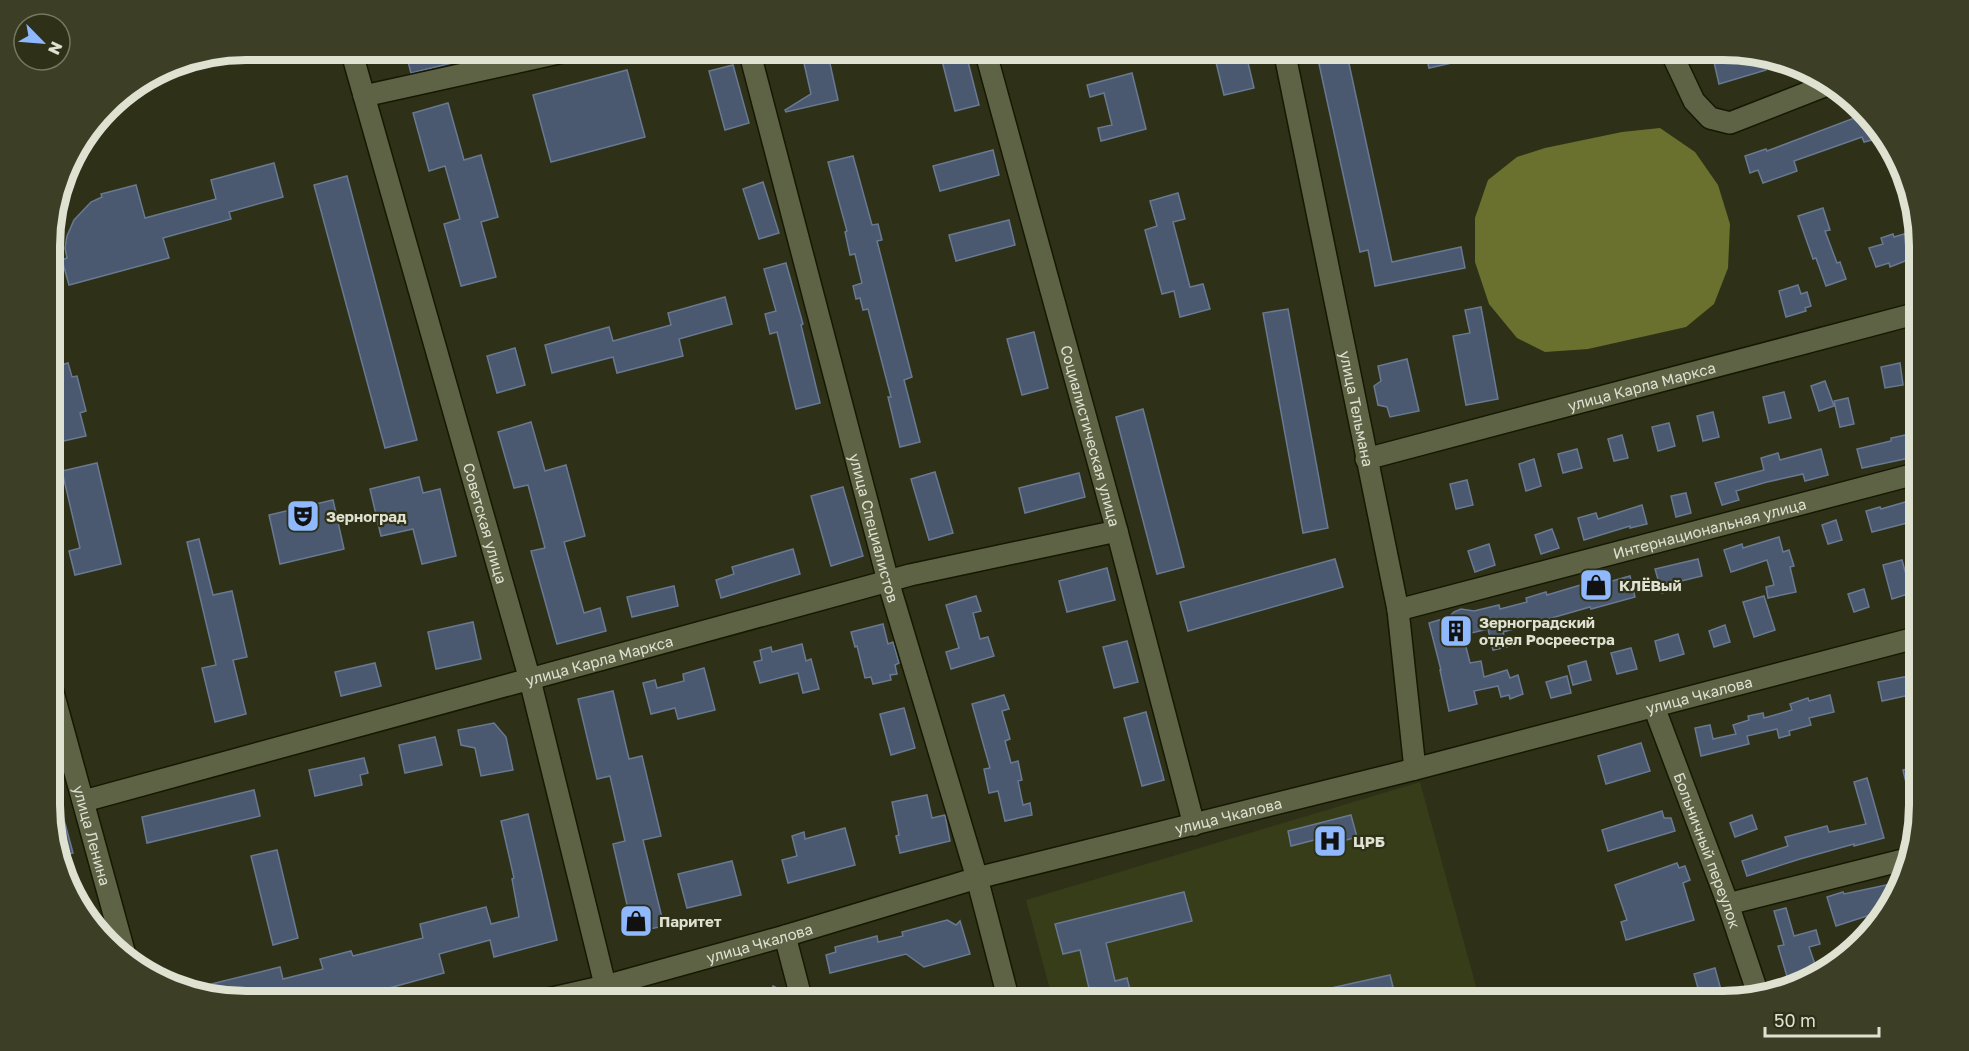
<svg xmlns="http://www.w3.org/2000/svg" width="1969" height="1051" font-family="'Golos Text',sans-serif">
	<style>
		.built { fill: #373c19 }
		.water { fill: #6a712e }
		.building { fill: #4a5870; stroke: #697992; stroke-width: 1.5 }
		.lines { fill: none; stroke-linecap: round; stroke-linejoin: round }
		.minor-casing { stroke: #161901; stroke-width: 24 }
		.minor { stroke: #5e6346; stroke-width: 21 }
		.labels { text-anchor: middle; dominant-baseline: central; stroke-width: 4.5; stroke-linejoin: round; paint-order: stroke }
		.street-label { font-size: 15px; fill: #dfe1d1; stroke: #2e3117 }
		.poi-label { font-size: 15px; font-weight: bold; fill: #dfe1d1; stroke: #2e3117; text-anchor: start }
		.rim { fill: none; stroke: #dfe1d1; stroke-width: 8 }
	</style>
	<rect width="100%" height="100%" fill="#2e3117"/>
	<polygon class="built" points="1420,782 1480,1001 1053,1001 1026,900"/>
	<polygon class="water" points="1660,128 1695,152 1718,185 1730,224 1728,268 1714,304 1686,327 1588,349 1545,352 1517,338 1489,304 1475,262 1475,218 1488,180 1517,157 1545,148 1622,132"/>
	<g class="building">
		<polygon points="405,50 488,50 489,54 411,73"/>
		<polygon points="801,50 827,50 838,100 786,112 785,110 811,94"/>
		<polygon points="953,50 965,50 979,105 955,111 940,53"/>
		<polygon points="1213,50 1245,50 1254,88 1224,95"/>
		<polygon points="1316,50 1346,50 1392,262 1461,247 1465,268 1375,286 1368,250 1360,252"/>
		<polygon points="1425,50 1487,50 1488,55 1429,68"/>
		<polygon points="1729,51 1763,59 1766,70 1719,84 1714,62 1719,59 1717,53"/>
		<polygon points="733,65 749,123 725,130 709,71"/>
		<polygon points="627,70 645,137 551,162 533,95"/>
		<polygon points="1132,73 1146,129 1101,141 1098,128 1112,125 1104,93 1090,97 1087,85"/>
		<polygon points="448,103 464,160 481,155 498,217 481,222 496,277 461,286 444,224 460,219 445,166 429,171 413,113"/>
		<polygon points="1862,115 1877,129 1880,138 1864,142 1862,137 1794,161 1797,171 1763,183 1758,170 1750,173 1745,156 1766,149 1767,151"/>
		<polygon points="993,150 999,175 940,191 933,166"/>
		<polygon points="853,156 872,225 878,224 882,240 877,241 912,377 904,380 920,442 900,447 888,397 891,397 868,309 863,310 860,298 856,299 853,286 862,283 855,254 850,255 845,232 847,231 828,162"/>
		<polygon points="274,163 283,197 229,212 231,219 163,238 169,258 69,285 62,260 67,258 65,248 67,236 74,220 91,202 102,197 101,194 136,185 145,218 216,199 211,180"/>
		<polygon points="347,176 417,440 385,448 314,185"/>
		<polygon points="763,182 779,233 759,239 743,189"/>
		<polygon points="1178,193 1185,219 1173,222 1190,287 1203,284 1210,309 1180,317 1174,291 1162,294 1145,230 1157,226 1150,201"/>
		<polygon points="1823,208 1830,230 1825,231 1837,263 1840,262 1846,279 1826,286 1816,258 1813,259 1798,216"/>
		<polygon points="1009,220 1015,245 956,261 949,235"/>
		<polygon points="1914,231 1918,244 1918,256 1890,267 1889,263 1876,267 1869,248 1883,244 1881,238 1893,234 1894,237"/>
		<polygon points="786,263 803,324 801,325 820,403 796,409 777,332 770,334 765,314 776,311 764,269"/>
		<polygon points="1798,285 1801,294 1807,292 1811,306 1805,308 1806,311 1786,317 1779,291"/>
		<polygon points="725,297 732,324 679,339 683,356 617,373 613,357 552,373 545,345 609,327 613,341 671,325 668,313"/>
		<polygon points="1481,307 1498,399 1466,405 1453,336 1470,333 1465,310"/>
		<polygon points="1288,309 1328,528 1303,533 1263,313"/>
		<polygon points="1034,332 1048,388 1022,395 1007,339"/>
		<polygon points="515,348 525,385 497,393 487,356"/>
		<polygon points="1407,359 1419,411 1390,417 1387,407 1378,405 1374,386 1381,381 1378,366"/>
		<polygon points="68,363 72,377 77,376 86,411 80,413 86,436 50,444 50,368"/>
		<polygon points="1900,363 1903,385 1885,388 1881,367"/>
		<polygon points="1825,381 1834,406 1819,411 1811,386"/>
		<polygon points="1784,392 1791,418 1769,423 1763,397"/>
		<polygon points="1848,398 1854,424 1840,427 1834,401"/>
		<polygon points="1143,409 1184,567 1157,574 1116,417"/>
		<polygon points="1713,412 1719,437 1703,441 1697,416"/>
		<polygon points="531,422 545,471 566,465 585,536 564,542 584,613 600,608 606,631 557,644 531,551 545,548 528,485 514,488 498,432"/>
		<polygon points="1669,423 1675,446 1658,451 1652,427"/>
		<polygon points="1915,433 1919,456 1862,468 1857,449 1891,441 1891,438"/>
		<polygon points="1622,435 1628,458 1614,461 1608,439"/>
		<polygon points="1577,449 1582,468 1563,473 1558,454"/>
		<polygon points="1821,449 1828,475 1805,481 1803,474 1767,482 1736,491 1739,500 1722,505 1715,483 1764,470 1761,458 1778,453 1780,460"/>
		<polygon points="1534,459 1541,486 1526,491 1519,464"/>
		<polygon points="97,463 121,564 75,575 69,551 80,548 62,471"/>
		<polygon points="935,472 953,533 929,540 911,479"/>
		<polygon points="1079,473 1085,497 1025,513 1019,488"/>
		<polygon points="419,477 423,493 440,489 456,556 422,564 413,529 381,536 370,489"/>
		<polygon points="1467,480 1473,505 1456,509 1450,484"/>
		<polygon points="843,487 863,556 831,566 811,496"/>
		<polygon points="1686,493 1691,513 1676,517 1671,496"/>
		<polygon points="1919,498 1919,520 1872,532 1866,511 1880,507 1881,509"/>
		<polygon points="333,500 344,549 280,564 269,515"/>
		<polygon points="1642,505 1647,524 1630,528 1630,526 1584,540 1578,518 1596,513 1598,519"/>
		<polygon points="1836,520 1842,540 1828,544 1822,525"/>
		<polygon points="1552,529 1559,548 1541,554 1535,535"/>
		<polygon points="1779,537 1783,552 1789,550 1794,566 1790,567 1796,592 1768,598 1766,587 1774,585 1767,560 1731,572 1724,550 1742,544 1743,548"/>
		<polygon points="199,539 213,595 232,591 247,657 233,660 246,714 215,722 202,668 216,665 187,542"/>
		<polygon points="1489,544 1495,565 1475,572 1468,551"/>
		<polygon points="793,549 800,574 721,598 716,580 734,574 732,567"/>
		<polygon points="1335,559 1343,587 1188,631 1180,602"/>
		<polygon points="1698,559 1702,576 1673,583 1674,589 1662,593 1655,569"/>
		<polygon points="1902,560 1911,593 1892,599 1883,565"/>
		<polygon points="1107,568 1115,600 1067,612 1059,581"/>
		<polygon points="1630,576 1635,597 1591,609 1590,607 1503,632 1507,647 1493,650 1488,629 1463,635 1470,663 1481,661 1484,677 1507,670 1510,678 1518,675 1523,694 1510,699 1509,695 1501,697 1498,686 1474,691 1477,704 1449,711 1440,670 1441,670 1429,623 1449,617 1454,612 1461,609 1474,611 1499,605 1500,609 1527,602 1526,598 1546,592 1547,595 1604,578 1605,583"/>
		<polygon points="674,586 678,606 632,617 627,597"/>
		<polygon points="1864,589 1869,607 1854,612 1848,594"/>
		<polygon points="976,596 981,611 973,613 980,639 988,637 994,656 951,669 946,652 959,648 946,605"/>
		<polygon points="1764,596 1775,630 1754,637 1743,602"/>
		<polygon points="473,622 481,659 436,669 428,632"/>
		<polygon points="883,624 888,644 893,642 899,663 895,665 897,674 890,675 891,680 873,684 871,677 865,678 857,646 855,647 851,632"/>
		<polygon points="1725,625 1730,642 1714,647 1709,631"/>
		<polygon points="1678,634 1684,654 1660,661 1655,641"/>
		<polygon points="1127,641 1138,682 1114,688 1103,647"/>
		<polygon points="802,644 806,661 811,659 819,689 803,693 798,673 760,683 754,662 762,660 760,650 771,647 772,652"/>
		<polygon points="1631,648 1637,669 1617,674 1611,653"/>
		<polygon points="1586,661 1591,680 1573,685 1568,666"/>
		<polygon points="375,663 381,686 341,696 335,672"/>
		<polygon points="704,668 715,710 678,719 675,708 651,714 643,683 655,680 657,688 684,681 683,674"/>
		<polygon points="1919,674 1919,693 1882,701 1878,682"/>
		<polygon points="1567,676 1571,693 1551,698 1546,682"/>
		<polygon points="613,691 629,759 642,756 661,836 643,840 664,926 636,932 625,926 621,911 628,909 613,844 625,841 610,776 597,779 578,699"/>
		<polygon points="1004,695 1009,709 1002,711 1010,739 1005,741 1011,763 1018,761 1022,780 1018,781 1023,805 1030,803 1032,815 1005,821 998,791 989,793 984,769 990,768 972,704"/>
		<polygon points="1830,695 1834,712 1809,718 1811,725 1789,731 1790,735 1779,738 1777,729 1747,736 1749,744 1701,756 1695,728 1710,725 1713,739 1736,734 1733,725 1749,720 1748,716 1763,713 1764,718 1792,710 1790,704 1808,698 1809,701"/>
		<polygon points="904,708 915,748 891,755 880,714"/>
		<polygon points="1146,712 1164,780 1142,786 1124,718"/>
		<polygon points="494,723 506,737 513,770 481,776 475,748 461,745 458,730"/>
		<polygon points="435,737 442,765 405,773 399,745"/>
		<polygon points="1641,743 1650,771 1606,784 1598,756"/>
		<polygon points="364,758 368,773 360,775 362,785 315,796 309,770"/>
		<polygon points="1919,766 1919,805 1915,820 1903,770"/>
		<polygon points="1867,778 1884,838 1854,846 1854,844 1800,859 1747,876 1742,861 1788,846 1785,837 1827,826 1829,832 1866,824 1854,782"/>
		<polygon points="51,786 55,786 73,853 61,856 51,831"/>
		<polygon points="254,790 260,816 147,843 142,817"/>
		<polygon points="927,795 932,818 945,815 950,841 900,853 896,836 899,835 892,802"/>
		<polygon points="1662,811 1664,818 1671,818 1675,831 1608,851 1602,830"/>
		<polygon points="528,814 557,940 494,957 490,940 439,954 444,973 378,991 377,988 328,1001 283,1001 281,995 257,1001 246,1002 213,994 211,984 280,967 283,979 323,969 320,959 351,951 353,956 423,938 420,924 486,907 491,924 519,917 512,879 514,878 501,821"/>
		<polygon points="1351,815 1357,837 1332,844 1330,836 1291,846 1288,831"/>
		<polygon points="1752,815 1757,829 1735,837 1730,823"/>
		<polygon points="845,828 855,865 788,883 782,860 797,856 792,836 804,832 805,839"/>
		<polygon points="277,850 298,938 273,945 251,856"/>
		<polygon points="732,861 741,895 687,908 678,874"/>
		<polygon points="1677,863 1679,868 1685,866 1690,880 1683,883 1694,920 1626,940 1621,922 1627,920 1615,885"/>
		<polygon points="1896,883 1898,893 1872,923 1870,915 1836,926 1827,897 1843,892 1844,894"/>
		<polygon points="1184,892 1192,921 1106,943 1115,981 1127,978 1133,1001 1092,1001 1080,950 1063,954 1055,924"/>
		<polygon points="1786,908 1794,936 1816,930 1820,944 1809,947 1818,973 1789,983 1778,946 1784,945 1774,911"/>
		<polygon points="947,920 956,925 960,921 970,954 924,967 906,954 830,973 826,955 836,952 835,947 877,936 878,942 903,936 902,932"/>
		<polygon points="1715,968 1724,1001 1667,1001 1666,998 1698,988 1694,974"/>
		<polygon points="1390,975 1394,991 1384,993 1386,1001 1295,1001 1295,996"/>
		<polygon points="773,986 787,993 789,1001 766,1001"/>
		<polygon points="976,988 979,1001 940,1001 939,997"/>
	</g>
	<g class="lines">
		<defs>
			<g id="minor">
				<path id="s1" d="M 351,50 L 530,680 L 609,1001"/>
				<path id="s2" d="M 749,50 L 888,581 L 977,878 L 1009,1001"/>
				<path id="s3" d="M 985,50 L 1117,531 L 1194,825"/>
				<path id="s4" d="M 1284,50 L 1398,610 L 1415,769"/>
				<polyline points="1670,50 1694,101 1710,118 1730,123 1827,85"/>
				<polyline points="364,96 572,50"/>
				<path id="s5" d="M 1366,459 L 1918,313"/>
				<path id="s6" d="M 1398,610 L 1919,473"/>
				<path id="s7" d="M 51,685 L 124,951"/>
				<path id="s8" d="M 1654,707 L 1728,904 L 1758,994"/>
				<path id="s9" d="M 84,801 L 910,575 L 1117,531"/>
				<polyline points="1728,904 1907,859"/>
				<polyline points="785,936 802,1001"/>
				<path id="s10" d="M 539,1001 L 605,986 L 785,936 L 977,878 L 1415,769 L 1919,637"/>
			</g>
		</defs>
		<use href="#minor" class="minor-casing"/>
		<use href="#minor" class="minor"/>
	</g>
	<defs>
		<symbol id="theatre-square" viewBox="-11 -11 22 22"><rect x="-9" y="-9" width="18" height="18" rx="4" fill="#8fb8fd" stroke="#2e3117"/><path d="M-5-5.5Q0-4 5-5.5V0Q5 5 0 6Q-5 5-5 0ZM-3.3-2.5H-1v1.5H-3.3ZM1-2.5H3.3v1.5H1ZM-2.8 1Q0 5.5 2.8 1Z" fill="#111"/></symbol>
		<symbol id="shop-square" viewBox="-11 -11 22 22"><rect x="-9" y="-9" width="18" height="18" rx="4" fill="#8fb8fd" stroke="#2e3117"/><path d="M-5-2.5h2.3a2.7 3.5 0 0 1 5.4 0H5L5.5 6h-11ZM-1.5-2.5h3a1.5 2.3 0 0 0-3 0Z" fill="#111"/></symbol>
		<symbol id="building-square" viewBox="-11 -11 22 22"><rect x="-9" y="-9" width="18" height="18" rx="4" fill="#8fb8fd" stroke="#2e3117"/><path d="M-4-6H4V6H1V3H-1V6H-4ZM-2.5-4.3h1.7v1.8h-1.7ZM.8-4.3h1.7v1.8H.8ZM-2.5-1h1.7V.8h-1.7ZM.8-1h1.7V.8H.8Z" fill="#111"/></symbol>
		<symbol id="hospital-square" viewBox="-11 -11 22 22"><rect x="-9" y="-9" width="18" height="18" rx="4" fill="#8fb8fd" stroke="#2e3117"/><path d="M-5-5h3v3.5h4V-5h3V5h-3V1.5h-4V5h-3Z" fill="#111"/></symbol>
	</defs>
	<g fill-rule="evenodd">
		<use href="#theatre-square" x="284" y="497" width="38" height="38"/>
		<use href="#shop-square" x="1577" y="566" width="38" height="38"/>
		<use href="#building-square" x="1437" y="612" width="38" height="38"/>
		<use href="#hospital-square" x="1311" y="822" width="38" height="38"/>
		<use href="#shop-square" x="617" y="902" width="38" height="38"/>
	</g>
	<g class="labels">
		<g class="street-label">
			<text stroke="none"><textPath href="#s5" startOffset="285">улица Карла Маркса</textPath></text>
			<text stroke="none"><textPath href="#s4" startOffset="366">улица Тельмана</textPath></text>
			<text stroke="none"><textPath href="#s3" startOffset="400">Социалистическая улица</textPath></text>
			<text stroke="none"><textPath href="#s1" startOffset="492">Советская улица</textPath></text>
			<text stroke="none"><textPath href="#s2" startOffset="494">улица Специалистов</textPath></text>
			<text stroke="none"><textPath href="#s6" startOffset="322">Интернациональная улица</textPath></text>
			<text stroke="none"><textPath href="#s9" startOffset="534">улица Карла Маркса</textPath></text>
			<text stroke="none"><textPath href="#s10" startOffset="1200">улица Чкалова</textPath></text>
			<text stroke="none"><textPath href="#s10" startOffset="714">улица Чкалова</textPath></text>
			<text stroke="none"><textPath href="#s7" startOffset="156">улица Ленина</textPath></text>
			<text stroke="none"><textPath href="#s8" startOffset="153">Больничный переулок</textPath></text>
			<text stroke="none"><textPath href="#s10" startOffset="228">улица Чкалова</textPath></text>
		</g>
		<g class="poi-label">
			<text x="326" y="516">Зерноград</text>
			<text x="1619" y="585">КЛЁВый</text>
			<text x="1479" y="622">Зерноградский<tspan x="1479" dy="17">отдел Росреестра</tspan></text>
			<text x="1353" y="841">ЦРБ</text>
			<text x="659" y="921">Паритет</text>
		</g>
	</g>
	<path d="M0 0H1969V1051H0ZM246 60H1723A186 186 0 0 1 1909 246V805A186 186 0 0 1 1723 991H246A186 186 0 0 1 60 805V246A186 186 0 0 1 246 60Z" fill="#3c3f26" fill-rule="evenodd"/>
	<path class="rim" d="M246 60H1723A186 186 0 0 1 1909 246V805A186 186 0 0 1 1723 991H246A186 186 0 0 1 60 805V246A186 186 0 0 1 246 60Z"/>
	<g transform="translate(42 42) rotate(115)"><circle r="28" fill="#2e3117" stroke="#757761" stroke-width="1.5"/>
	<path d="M0-4.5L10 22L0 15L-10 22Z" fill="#8fb8fd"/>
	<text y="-9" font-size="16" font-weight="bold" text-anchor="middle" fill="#dfe1d1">N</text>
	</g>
	<path d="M1765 1027v9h114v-9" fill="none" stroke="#dfe1d1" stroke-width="3"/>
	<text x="1774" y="1027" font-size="18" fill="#dfe1d1" stroke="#2e3117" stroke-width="4.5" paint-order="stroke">50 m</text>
</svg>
